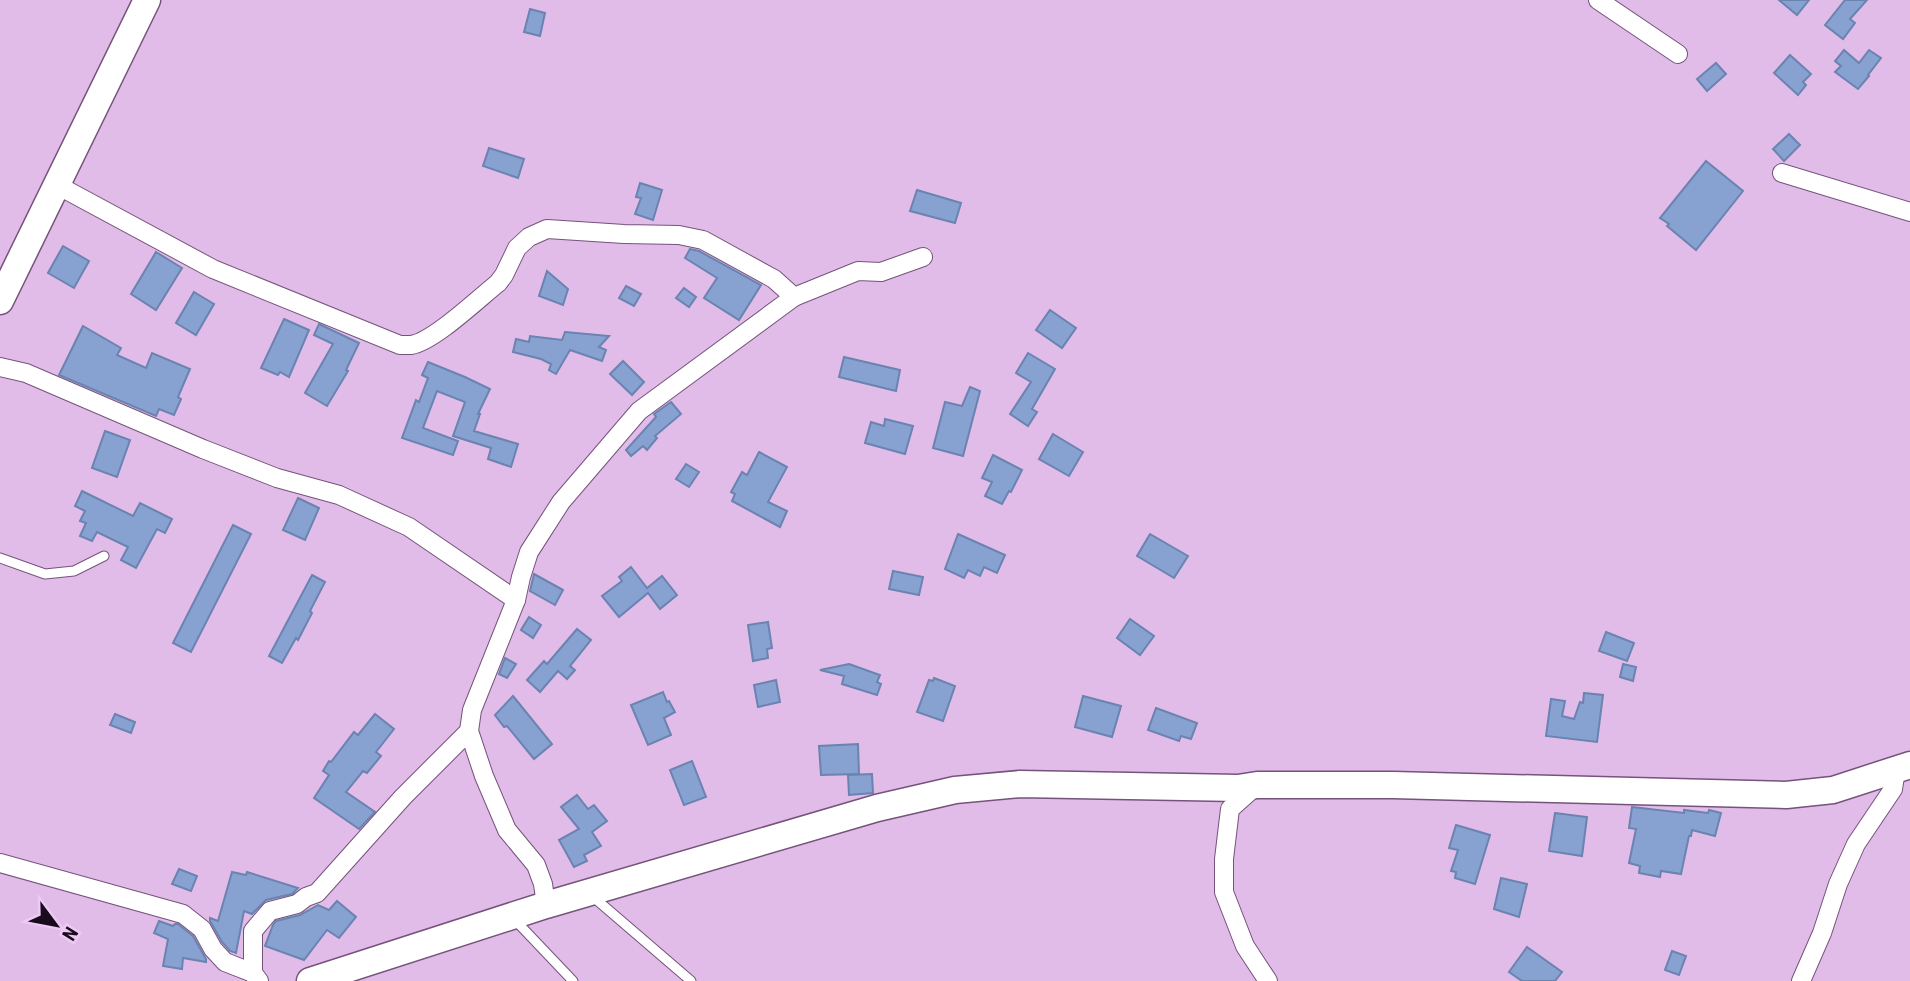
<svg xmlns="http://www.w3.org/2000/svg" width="1910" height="981" font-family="'Roboto Condensed',sans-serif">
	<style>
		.building { fill: #87a1d0; stroke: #6a83b0; stroke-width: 2 }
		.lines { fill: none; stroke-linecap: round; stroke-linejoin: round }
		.lane-casing { stroke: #75537b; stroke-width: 11 }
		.street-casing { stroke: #75537b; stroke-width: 20 }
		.secondary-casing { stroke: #75537b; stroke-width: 29 }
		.lane { stroke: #fff; stroke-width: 9 }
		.street { stroke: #fff; stroke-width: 18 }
		.secondary { stroke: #fff; stroke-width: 26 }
	</style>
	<rect width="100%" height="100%" fill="#e2bce9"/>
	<g class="building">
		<polygon points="1779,0 1809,0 1797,15"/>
		<polygon points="1845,0 1867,0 1850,19 1855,23 1843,39 1825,25"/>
		<polygon points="530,9 545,13 540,36 524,32"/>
		<polygon points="1844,50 1859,63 1869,50 1881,58 1868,75 1869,76 1858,89 1835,72 1841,66 1835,61"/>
		<polygon points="1790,55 1811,74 1803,82 1806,85 1798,95 1774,73"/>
		<polygon points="1716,63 1726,74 1707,91 1697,79"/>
		<polygon points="1789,134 1800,145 1784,161 1773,149"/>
		<polygon points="489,148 524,159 518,178 483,166"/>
		<polygon points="1706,161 1743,191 1696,250 1667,226 1669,224 1660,218"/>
		<polygon points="640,183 662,190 653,220 635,214 641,198 636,197"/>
		<polygon points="917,190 961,203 955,223 910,211"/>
		<polygon points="63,246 89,261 74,288 48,273"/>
		<polygon points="690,249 699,251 761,285 739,320 704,298 717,278 685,258"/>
		<polygon points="156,252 182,268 156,310 131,294"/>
		<polygon points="547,271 568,289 563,305 539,296"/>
		<polygon points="626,286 641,294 634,306 619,298"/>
		<polygon points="684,288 696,297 689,307 676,298"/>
		<polygon points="194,292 214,304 196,335 176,323"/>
		<polygon points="1050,310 1076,328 1062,348 1036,330"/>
		<polygon points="284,319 309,330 289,377 280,372 278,375 261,368"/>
		<polygon points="319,324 359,343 346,370 348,371 327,406 305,393 333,344 314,335"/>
		<polygon points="83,326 121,348 117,355 146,368 152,353 190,369 178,397 181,399 174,415 159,409 156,416 59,375"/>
		<polygon points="565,332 609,336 599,347 606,350 602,361 570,350 556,374 549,370 551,364 541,359 513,352 516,339 529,342 530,336 562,340"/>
		<polygon points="1028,353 1055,369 1032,409 1037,412 1028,426 1010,414 1031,382 1016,373"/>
		<polygon points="844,357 900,370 896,391 839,377"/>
		<polygon points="623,361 644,382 632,395 610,374"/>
		<polygon points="428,362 465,377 490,389 478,414 480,414 474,431 518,444 511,467 488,459 491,448 453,436 465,402 437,391 423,428 458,441 453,455 402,438 416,400 419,402 428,378 422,375"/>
		<polygon points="970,387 980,391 963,456 933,448 945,402 962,406"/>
		<polygon points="671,402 681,414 655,436 657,438 647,450 643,446 631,456 626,450 656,417 654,414"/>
		<polygon points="885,419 913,426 905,454 865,443 871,422 884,426"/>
		<polygon points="105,431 130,440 117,477 92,468"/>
		<polygon points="1053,434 1083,452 1069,476 1039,459"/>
		<polygon points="759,452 787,467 768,502 787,511 780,527 732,501 735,494 731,492 742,472 747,475"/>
		<polygon points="993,455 1022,470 1011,492 1009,491 1002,504 985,496 992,482 982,478"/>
		<polygon points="686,464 699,472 689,487 676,479"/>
		<polygon points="82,491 133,516 140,503 172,519 165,533 157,529 136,568 121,560 128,547 97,532 92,541 80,536 86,523 80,521 85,511 75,506"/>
		<polygon points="298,498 319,508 305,540 283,530"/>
		<polygon points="233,525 251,534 191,652 173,643"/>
		<polygon points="958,534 1005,555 997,573 984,567 980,576 968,570 964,578 945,569"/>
		<polygon points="1150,534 1188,556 1174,578 1137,556"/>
		<polygon points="631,567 647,588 662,576 677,595 660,609 648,593 619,617 602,596 622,581 619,577"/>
		<polygon points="893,571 923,577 919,595 889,589"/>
		<polygon points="534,574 563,590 555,605 530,591"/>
		<polygon points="312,575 325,582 310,611 312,613 298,640 296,638 282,663 269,656"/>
		<polygon points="529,617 541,625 533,638 521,630"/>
		<polygon points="1130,619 1154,636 1140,655 1117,638"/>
		<polygon points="768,622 772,648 767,649 768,658 753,661 748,625"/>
		<polygon points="577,629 591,640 570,666 575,670 567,679 558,671 540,692 527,680 544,661 547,664"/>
		<polygon points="1606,632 1634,643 1627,661 1599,651"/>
		<polygon points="505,658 516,664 507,678 499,674"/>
		<polygon points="849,664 880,675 877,682 881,684 877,695 842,684 844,676 820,670"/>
		<polygon points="1623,664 1636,667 1633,681 1620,677"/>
		<polygon points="934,678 955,686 943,721 917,712 929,680 933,681"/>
		<polygon points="776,680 780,702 758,707 754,685"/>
		<polygon points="663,692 667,702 669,701 675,712 664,718 671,735 648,745 631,705"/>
		<polygon points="1584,693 1603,695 1597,742 1546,736 1551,699 1565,701 1562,716 1574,719 1580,702 1583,703"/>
		<polygon points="513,696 552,744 534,759 507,726 504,727 495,715"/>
		<polygon points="1083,696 1121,706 1112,737 1075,727"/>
		<polygon points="1156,708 1197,723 1191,739 1181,736 1179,741 1148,730"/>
		<polygon points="115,714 135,722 131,733 110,725"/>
		<polygon points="375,714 394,729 376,752 381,756 367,773 363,771 346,792 375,812 359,829 314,798 329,775 323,771 329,761 331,762 354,732 358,735"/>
		<polygon points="858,744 859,774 821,775 819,746"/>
		<polygon points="692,761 706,797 684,805 670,770"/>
		<polygon points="872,774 873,793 849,795 848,775"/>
		<polygon points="577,795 588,809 594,805 607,821 592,832 601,846 584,855 587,861 574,867 559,840 579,829 561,807"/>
		<polygon points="1632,807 1684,813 1684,810 1708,813 1709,810 1721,813 1715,836 1692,830 1691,836 1689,836 1681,874 1661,871 1660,877 1639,873 1640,866 1629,863 1636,829 1629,828"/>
		<polygon points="1555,813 1587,817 1582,856 1549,851"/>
		<polygon points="1456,825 1490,835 1475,884 1455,878 1456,872 1451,871 1458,850 1449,848"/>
		<polygon points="179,869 197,876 191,891 172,884"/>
		<polygon points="232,872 246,875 247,872 298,888 292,894 266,900 252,914 244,911 236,953 230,951 222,942 210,921 210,918 218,921"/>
		<polygon points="1501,878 1527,884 1519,917 1494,909"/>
		<polygon points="337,901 356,917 339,938 327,930 304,960 265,946 273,925 276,921 300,915 318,905 329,910"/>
		<polygon points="159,921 173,926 175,924 178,924 193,936 206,959 206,962 183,958 182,969 163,966 168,939 154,933"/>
		<polygon points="1527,947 1562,972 1555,981 1522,981 1509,972"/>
		<polygon points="1672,951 1686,956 1679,975 1665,970"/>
	</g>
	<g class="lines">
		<defs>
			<g id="lane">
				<polyline points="0,558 45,574 74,571 104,556"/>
				<polyline points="591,895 691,981"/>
				<polyline points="515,920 573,981"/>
			</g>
			<g id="street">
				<polyline points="1598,0 1678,54"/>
				<polyline points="1782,173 1910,212"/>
				<path d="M 57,185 L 213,269 L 400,345 C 404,345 408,345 411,345 C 433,342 479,298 498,283 L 504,275 L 517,248 L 529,237 L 547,229 L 624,234 L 679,235 L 703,240 L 774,279 L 794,297 L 858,271 L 881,272 L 923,257"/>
				<polyline points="0,367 26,373 203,449 277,478 339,495 409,527 516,600"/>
				<polyline points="1257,785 1230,809 1224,859 1224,892 1245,946 1268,981"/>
				<polyline points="0,863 183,914 202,929 213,949 225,962 253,973"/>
				<polyline points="546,905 543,884 536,865 507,830 484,776 469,731 472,710 516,600 521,577 529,552 561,502 639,411 794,297"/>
				<polyline points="259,981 253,973 253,931 270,911 297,904 306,897 317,893 403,797 469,731"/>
				<polyline points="1801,981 1822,933 1838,884 1856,844 1893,789 1896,770"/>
			</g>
			<g id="secondary">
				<polyline points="0,301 147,0"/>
				<polyline points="310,981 546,905 877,808 955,790 1020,784 1238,788 1257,785 1393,785 1786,795 1833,790 1910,765"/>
			</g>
		</defs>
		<use href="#lane" class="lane-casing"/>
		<use href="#street" class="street-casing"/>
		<use href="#secondary" class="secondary-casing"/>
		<use href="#lane" class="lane"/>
		<use href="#street" class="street"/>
		<use href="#secondary" class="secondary"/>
	</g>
	<g transform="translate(56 925) rotate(122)" stroke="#efc9f6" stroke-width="5" paint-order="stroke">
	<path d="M0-5L12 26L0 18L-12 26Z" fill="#180b1b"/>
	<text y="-10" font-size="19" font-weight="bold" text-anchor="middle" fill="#180b1b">N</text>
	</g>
</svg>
